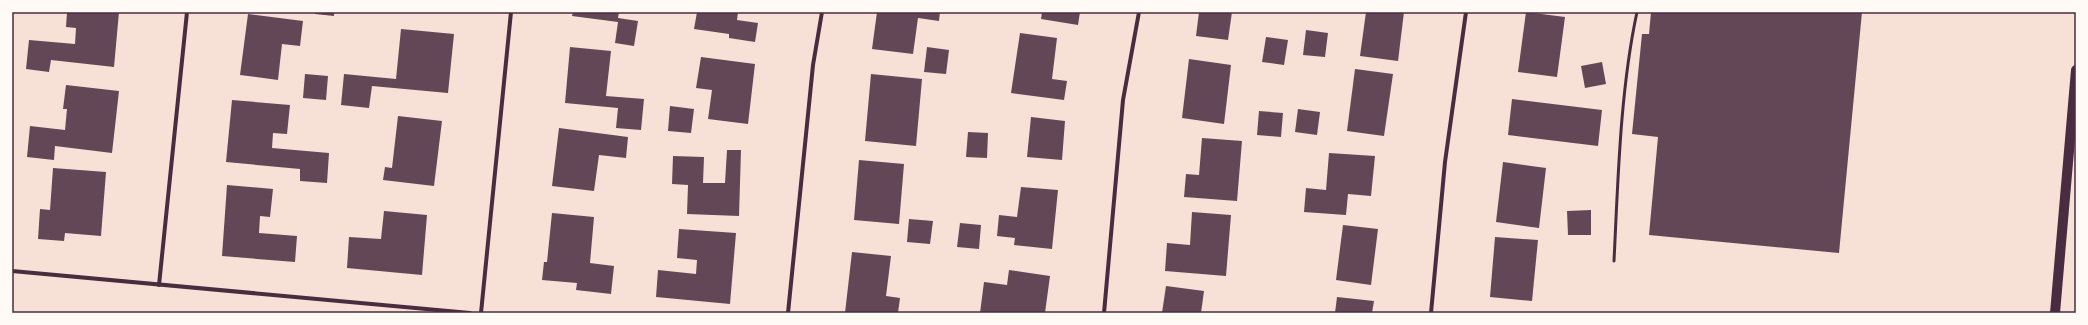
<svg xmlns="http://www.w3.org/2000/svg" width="2088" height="325" font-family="Lato,sans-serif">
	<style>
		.building { fill: #644757 }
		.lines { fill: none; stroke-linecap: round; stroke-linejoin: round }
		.service { stroke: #4a2c40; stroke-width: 3 }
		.minor { stroke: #4a2c40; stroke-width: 4 }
		.primary { stroke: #4a2c40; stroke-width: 10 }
		.neatline { fill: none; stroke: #4a2c40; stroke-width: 1.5 }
	</style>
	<rect width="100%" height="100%" fill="#f7e1d7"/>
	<g class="building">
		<polygon points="67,12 119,12 114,67 51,60 49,72 26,69 29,40 75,44 76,28 66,27"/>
		<polygon points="315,12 334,12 334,16 315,14"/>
		<polygon points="573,12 619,12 618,18 638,21 634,46 615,43 618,22 572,16"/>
		<polygon points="697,12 738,12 737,20 758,23 755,42 729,38 729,34 694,29"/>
		<polygon points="877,12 940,12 939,21 918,18 913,54 872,49"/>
		<polygon points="1042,12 1080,12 1078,25 1041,19"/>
		<polygon points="1199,12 1232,12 1228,40 1196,36"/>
		<polygon points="1366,12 1404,12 1398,61 1360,56"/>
		<polygon points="1526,12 1565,17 1557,77 1518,72"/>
		<polygon points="1651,12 1862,12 1839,253 1649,235 1658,137 1632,134 1642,34 1649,34"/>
		<polygon points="248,14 303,21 300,46 282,44 278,80 240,75"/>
		<polygon points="401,29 454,34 448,93 372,86 369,108 341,105 344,74 396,79"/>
		<polygon points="1306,30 1328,33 1325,57 1303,55"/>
		<polygon points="1020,33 1057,38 1052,79 1067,81 1064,100 1011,93"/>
		<polygon points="1266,37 1288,40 1284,65 1262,62"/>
		<polygon points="570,47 611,51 606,96 644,99 641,130 616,128 618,108 565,103"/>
		<polygon points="927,47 949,50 946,74 924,72"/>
		<polygon points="701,57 755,64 748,124 708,119 712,90 696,88"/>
		<polygon points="1189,59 1231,65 1224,124 1182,118"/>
		<polygon points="1602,62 1606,84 1585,88 1581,66"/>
		<polygon points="1355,69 1393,74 1384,136 1347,131"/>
		<polygon points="305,74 328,76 326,100 303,98"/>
		<polygon points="871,74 922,79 916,146 865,141"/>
		<polygon points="66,85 119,91 112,153 55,146 54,160 27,157 30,126 65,130 67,109 63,109"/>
		<polygon points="1512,99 1602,110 1598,146 1508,135"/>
		<polygon points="232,100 290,105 287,134 273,133 272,148 329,153 327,183 300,181 300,169 226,162"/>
		<polygon points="670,106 694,109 691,133 668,131"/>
		<polygon points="1298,109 1320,112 1317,135 1295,132"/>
		<polygon points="1259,111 1283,113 1281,137 1257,135"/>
		<polygon points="398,116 442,121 434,186 383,180 385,167 392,168"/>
		<polygon points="1031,117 1065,121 1062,160 1027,157"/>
		<polygon points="559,128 628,137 626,158 599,155 594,191 552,186"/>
		<polygon points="968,132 988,133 987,158 966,157"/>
		<polygon points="1202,138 1242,141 1237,201 1184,197 1186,174 1199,175"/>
		<polygon points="727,150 741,150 739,216 687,214 688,185 672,184 673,156 704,157 703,183 725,183"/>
		<polygon points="1329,153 1375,156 1371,196 1348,194 1346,215 1304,212 1306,188 1326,190"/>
		<polygon points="859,160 904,164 899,224 854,220"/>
		<polygon points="1503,162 1546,168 1539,228 1496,222"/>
		<polygon points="53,168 106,172 101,236 65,233 64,241 38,239 40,209 50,210"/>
		<polygon points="227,185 273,189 270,217 260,216 259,233 297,236 295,262 222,256"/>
		<polygon points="1021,187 1058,190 1052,249 1014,245 1015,238 997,236 999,215 1017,217"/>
		<polygon points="1591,210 1591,235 1568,235 1567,211"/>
		<polygon points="384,211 427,215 422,275 347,268 349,237 381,239"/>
		<polygon points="1192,212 1231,215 1226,276 1165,271 1167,243 1190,245"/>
		<polygon points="552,213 594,217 590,263 614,266 611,294 576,290 577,283 542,280 544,262 547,262"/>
		<polygon points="909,219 933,221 930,244 907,242"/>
		<polygon points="960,223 981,225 979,249 957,247"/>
		<polygon points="1343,225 1378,229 1371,285 1336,280"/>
		<polygon points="679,229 736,233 730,304 656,297 658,270 696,274 697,260 677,258"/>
		<polygon points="1495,237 1538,240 1532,301 1490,297"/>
		<polygon points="852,252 891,256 886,296 900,298 898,313 845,313"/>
		<polygon points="1009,270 1050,276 1045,313 980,313 984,282 1007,285"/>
		<polygon points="1166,286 1204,291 1201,313 1162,313"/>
		<polygon points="1337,297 1374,301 1372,313 1335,313"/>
	</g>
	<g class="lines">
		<path class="service" d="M 1614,261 C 1618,181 1620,91 1637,12"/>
		<g class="minor">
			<polyline points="12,271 470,313"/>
			<polyline points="159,285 187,12"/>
			<polyline points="481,313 511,12"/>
			<polyline points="788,313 813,65 822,12"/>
			<polyline points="1104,313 1123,100 1139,12"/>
			<polyline points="1431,313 1445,162 1466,12"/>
		</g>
		<polyline class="primary" points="2055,313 2076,70"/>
	</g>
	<rect width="2088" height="325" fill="none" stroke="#fffaf5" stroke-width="26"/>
	<rect x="13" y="13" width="2062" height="299" class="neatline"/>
</svg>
